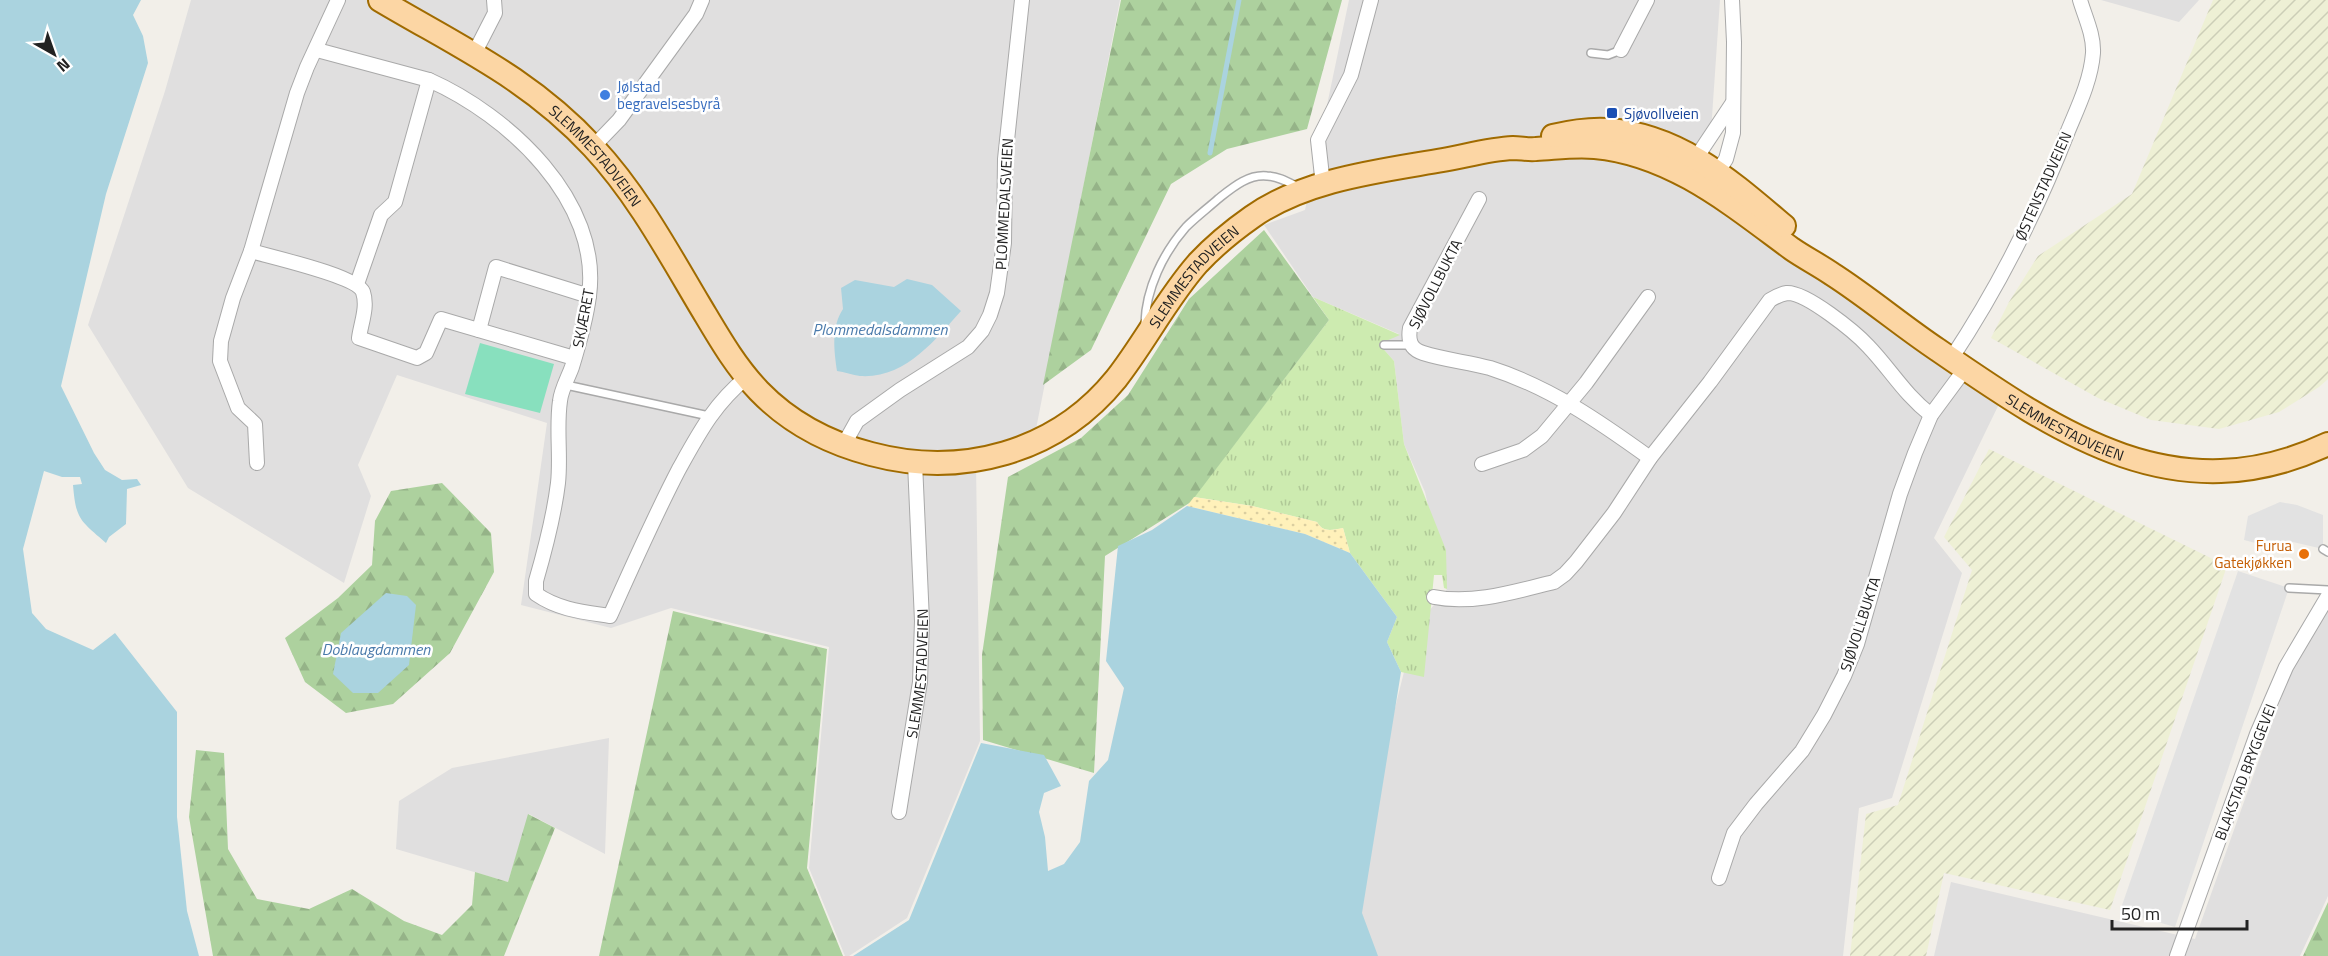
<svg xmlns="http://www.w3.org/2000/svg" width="2328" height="956" font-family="'Titillium Web',sans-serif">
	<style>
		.residential { fill: #e0dfdf }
		.farmland { fill: url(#farmland-furrows) }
		.grass { fill: url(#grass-tufts) }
		.forest { fill: url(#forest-firs) }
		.sand { fill: url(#sand-dots) }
		.pitch { fill: #88e0be }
		.parking { fill: #e2e2e2 }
		.water { fill: #aad3df }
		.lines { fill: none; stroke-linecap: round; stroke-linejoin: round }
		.stream { stroke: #aad3df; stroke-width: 5 }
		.service-casing { stroke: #a9a9a9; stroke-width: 10 }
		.minor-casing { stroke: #a9a9a9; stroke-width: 16 }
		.primary-casing { stroke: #a06b00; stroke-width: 26 }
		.service { stroke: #fff; stroke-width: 7 }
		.minor { stroke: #fff; stroke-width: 14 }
		.primary { stroke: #fcd6a4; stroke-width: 22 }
		.shop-dot { fill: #3f7fe0; stroke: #fff; stroke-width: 2 }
		.transit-dot { fill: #1a4fb4; stroke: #fff; stroke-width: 2 }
		.food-dot { fill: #e8710a; stroke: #fff; stroke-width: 2 }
		.labels { text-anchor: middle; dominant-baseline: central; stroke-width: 5; stroke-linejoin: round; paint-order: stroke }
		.shop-label { font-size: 15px; fill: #366cbe; stroke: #fff; text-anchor: start }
		.transit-label { font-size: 15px; fill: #164399; stroke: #fff; text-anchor: start }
		.street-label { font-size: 15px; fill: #222; stroke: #fff }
		.food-label { font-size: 15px; fill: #c56008; stroke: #fff; text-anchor: end }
		.water-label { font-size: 16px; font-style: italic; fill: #4a7aab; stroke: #fff }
	</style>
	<defs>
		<pattern id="farmland-furrows" width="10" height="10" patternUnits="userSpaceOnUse" patternTransform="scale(1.5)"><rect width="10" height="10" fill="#eef0d5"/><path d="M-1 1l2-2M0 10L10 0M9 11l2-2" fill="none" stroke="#ccceb7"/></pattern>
		<pattern id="grass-tufts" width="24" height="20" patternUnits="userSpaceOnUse" patternTransform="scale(1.5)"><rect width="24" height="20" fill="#cdebb0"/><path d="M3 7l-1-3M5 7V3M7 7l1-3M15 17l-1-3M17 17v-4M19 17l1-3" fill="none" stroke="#b0c997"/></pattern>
		<pattern id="forest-firs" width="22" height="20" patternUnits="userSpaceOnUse" patternTransform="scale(1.5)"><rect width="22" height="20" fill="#add19e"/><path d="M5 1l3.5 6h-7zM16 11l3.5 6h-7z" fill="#95b388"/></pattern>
		<pattern id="sand-dots" width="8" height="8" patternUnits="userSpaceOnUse" patternTransform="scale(1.5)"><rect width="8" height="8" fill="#fff1ba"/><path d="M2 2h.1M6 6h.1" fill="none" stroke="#dacea0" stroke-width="1.8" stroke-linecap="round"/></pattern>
	</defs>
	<rect width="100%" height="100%" fill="#f2efe9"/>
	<g class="residential">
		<polygon points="191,0 1120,0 1036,429 976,464 980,741 907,918 849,956 845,956 809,868 829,647 671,608 611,628 521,605 547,423 397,375 358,465 371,496 344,583 188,488 88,325 165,91"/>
		<polygon points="1349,0 1720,0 1708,175 2000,402 1934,538 1962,573 1892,798 1859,808 1843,956 1350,956 1392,720 1415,628 1447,589 1425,492 1404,444 1394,361 1378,343 1399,334 1313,297 1264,225 1305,210"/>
		<polygon points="2101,0 2199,0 2179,22"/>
		<polygon points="2328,608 2328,896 2300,956 1934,956 1951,882 2195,939 2290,673"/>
		<polygon points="609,738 605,854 529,814 508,882 396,849 399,801 452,768"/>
	</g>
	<g class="farmland">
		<polygon points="2213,0 2328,0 2328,379 2319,387 2279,412 2219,429 2151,420 2098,398 1991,338 2009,302 2038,256 2132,194"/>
		<polygon points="1989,449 2227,566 2110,910 1944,873 1926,956 1850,956 1866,814 1898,805 1972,570 1944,537"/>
	</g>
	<path class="grass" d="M 1313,297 L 1400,335 L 1379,344 L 1394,361 L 1404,444 L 1446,550 L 1447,589 L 1444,588 L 1442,575 L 1434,575 L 1424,677 L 1401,672 L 1387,642 L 1397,617 L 1350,553 L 1343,528 C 1332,530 1323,533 1317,522 L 1252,506 L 1194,497 L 1329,320 Z"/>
	<g class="forest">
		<polygon points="1121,0 1342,0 1307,129 1227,149 1171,184 1091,350 1043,385"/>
		<polygon points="1264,230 1329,320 1191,502 1105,556 1094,773 983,740 982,655 1008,477 1081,438 1128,395 1189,299"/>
		<polygon points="442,483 491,533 494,572 450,653 393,704 346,713 305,682 285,638 338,598 372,565 375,521 391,491"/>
		<polygon points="673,611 827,649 807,868 843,956 599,956"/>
		<polygon points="196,750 224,753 228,849 257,899 309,909 352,889 404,921 442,935 472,905 475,872 508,882 528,814 555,828 504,956 213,956 189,817"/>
		<polygon points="2328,902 2328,956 2303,956"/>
	</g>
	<path class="sand" d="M 1194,497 L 1252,506 L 1317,522 C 1323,533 1332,530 1343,528 L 1350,553 L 1305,534 L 1187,506 Z"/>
	<polygon class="pitch" points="480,343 554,364 540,413 465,394"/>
	<g class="parking">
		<polygon points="2280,502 2297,505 2323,515 2323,549 2293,542 2287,551 2244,540 2248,516"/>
		<polygon points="2238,571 2289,588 2175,927 2120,911"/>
	</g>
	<g class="water">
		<path d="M 0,0 L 141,0 L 133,15 L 143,36 L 148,63 L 106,194 L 61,386 L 94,453 L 105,470 L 122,480 L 137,479 L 141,485 L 127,489 L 126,524 L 109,537 L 106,543 C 80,520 76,520 73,485 L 82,484 L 80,477 L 62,477 L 44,471 L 23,549 L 32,613 L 46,629 L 93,650 L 115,633 L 177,712 L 177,817 L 187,911 L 199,956 L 0,956 Z"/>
		<path d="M 907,279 L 932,285 L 961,311 C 935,340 905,379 860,376 C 853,375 844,372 837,371 C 834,350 831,327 843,309 L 841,288 L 855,280 L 894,287 Z"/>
		<polygon points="1187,506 1305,534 1350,553 1397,617 1387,642 1401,672 1362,913 1378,956 853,956 909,920 981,743 1044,755 1061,786 1044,793 1039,812 1045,837 1048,871 1064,864 1080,842 1089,781 1108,760 1124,688 1106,661 1118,546 1152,530"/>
		<polygon points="386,593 407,596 416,605 409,665 378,693 353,693 333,674 341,633"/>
	</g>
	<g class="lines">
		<polyline class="stream" points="1210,153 1239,0"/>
		<defs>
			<g id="service">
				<polyline points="1591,53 1608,55 1621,50"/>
				<path d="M 1145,323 C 1146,289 1163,253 1186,227 C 1196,217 1208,208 1218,199 C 1232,188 1248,174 1267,176 C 1278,176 1288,182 1298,187"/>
				<polyline points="1384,345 1410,345"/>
				<polyline points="566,385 709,416"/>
				<polyline points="2323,549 2328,552"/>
				<polyline points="2289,588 2328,590"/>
			</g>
			<g id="minor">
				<path d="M 317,50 L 429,80 C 508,115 602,201 589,296 C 586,320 579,344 572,367 C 568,378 561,390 560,401 C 556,428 561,456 558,483 C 554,516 545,550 536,581 L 536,594 C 559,610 584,612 610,616 C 632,567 654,517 679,469 C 699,433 714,404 747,377"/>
				<polyline points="1621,50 1647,0"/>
				<polyline points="475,52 495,13 494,0"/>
				<polyline points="593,147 619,120 696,14 702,0"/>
				<polyline points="1696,164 1696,158 1732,104"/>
				<polyline points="1710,175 1718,171 1726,159 1733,133 1734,42 1732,0"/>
				<polyline points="1323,185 1318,140 1351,75 1371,0"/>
				<path d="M 1479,199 L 1410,328 C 1408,340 1410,349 1423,353 C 1445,360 1468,362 1490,368 C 1550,387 1600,422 1650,458"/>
				<path d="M 251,251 C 271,257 357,276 363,292 C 368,307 361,323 359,338 L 417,358 L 426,353 L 441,319 L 574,358"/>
				<polyline points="357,284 381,215 395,202 429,80"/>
				<polyline points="479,330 496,267 589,296"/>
				<path d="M 1951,359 C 1998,288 2037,211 2068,131 C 2078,107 2091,80 2093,53 C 2094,35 2085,17 2080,0"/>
				<polyline points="843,446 857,421 900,390 968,347 982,331 990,315 997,293 1004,243 1005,159 1022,0"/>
				<polyline points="257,463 255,424 238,408 220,361 221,341 233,298 251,251 297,93 307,67 338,0"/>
				<polyline points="1482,464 1523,450 1542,436 1586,383 1648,297"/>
				<path d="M 1434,597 C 1473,605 1517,591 1554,582 L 1565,574 L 1576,562 L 1614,513 L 1650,458 L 1710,382 L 1770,300 C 1775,297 1781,294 1787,293 C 1806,292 1855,332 1868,346 C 1891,370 1904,394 1931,415"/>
				<path id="s1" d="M 899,812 L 920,682 L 922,621 L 915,463"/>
				<polyline points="1719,878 1734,833 1756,804 1802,751 1824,715 1844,676 1857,644 1900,494 1915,453 1931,415 1965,369"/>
				<polyline points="2177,956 2257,734 2286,667 2328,596"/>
			</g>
			<g id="primary">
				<path id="s2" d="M 380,0 C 459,47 529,78 593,147 C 636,193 667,250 699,304 C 717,334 734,365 759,391 C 789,422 829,443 871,454 C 961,478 1056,453 1116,379 C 1145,342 1167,298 1198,263 C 1214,246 1232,231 1252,217 C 1306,179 1380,171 1443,160 C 1466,156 1490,149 1513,148 C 1521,148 1529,150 1536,149 C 1556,148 1575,145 1595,147 C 1672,154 1732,205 1792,249 C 1805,258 1819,265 1832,274 C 1868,297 1902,326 1938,350 C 2060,434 2177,515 2328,444"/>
				<path d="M 1553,136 C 1570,132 1589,129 1607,130 C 1679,134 1732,182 1784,226"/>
			</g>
		</defs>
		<use href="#service" class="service-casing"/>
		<use href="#minor" class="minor-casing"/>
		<use href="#primary" class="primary-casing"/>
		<use href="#service" class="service"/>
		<use href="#minor" class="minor"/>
		<use href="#primary" class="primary"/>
	</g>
	<circle class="shop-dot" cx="605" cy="95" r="6"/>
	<rect class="transit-dot" x="1606" y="107" width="12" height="12" rx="3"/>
	<circle class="food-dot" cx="2304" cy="554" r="6"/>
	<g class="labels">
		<g class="shop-label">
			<text x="617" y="86">Jølstad<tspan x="617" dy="17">begravelsesbyrå</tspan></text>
		</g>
		<g class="transit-label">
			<text x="1624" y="113">Sjøvollveien</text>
		</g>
		<g class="street-label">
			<text stroke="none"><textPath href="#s2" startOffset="268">SLEMMESTADVEIEN</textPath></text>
			<text transform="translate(2043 186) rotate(-66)">ØSTENSTADVEIEN</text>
			<text transform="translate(1004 204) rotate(-87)">PLOMMEDALSVEIEN</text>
			<text stroke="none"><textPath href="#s2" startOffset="1086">SLEMMESTADVEIEN</textPath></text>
			<text transform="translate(1435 284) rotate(-63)">SJØVOLLBUKTA</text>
			<text transform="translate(583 318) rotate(-79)">SKJÆRET</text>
			<text stroke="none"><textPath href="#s2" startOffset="2076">SLEMMESTADVEIEN</textPath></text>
			<text transform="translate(1860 624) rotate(-72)">SJØVOLLBUKTA</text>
			<text stroke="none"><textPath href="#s1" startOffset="140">SLEMMESTADVEIEN</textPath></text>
			<text transform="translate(2245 772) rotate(-69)">BLAKSTAD BRYGGEVEI</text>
		</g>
		<g class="food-label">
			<text x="2292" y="545">Furua<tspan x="2292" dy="17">Gatekjøkken</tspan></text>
		</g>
		<g class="water-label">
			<text x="880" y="329">Plommedalsdammen</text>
			<text x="376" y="649">Doblaugdammen</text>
		</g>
	</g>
	<g transform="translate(54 54) rotate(140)" stroke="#ffffff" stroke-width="4.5" paint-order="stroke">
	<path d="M0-4.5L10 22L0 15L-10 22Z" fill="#222222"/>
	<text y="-9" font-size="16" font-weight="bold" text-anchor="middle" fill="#222222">N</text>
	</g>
	<path d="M2112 920v9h135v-9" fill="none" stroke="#222222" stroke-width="3"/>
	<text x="2121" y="920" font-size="18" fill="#222222" stroke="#ffffff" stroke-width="4.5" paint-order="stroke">50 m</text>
</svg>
